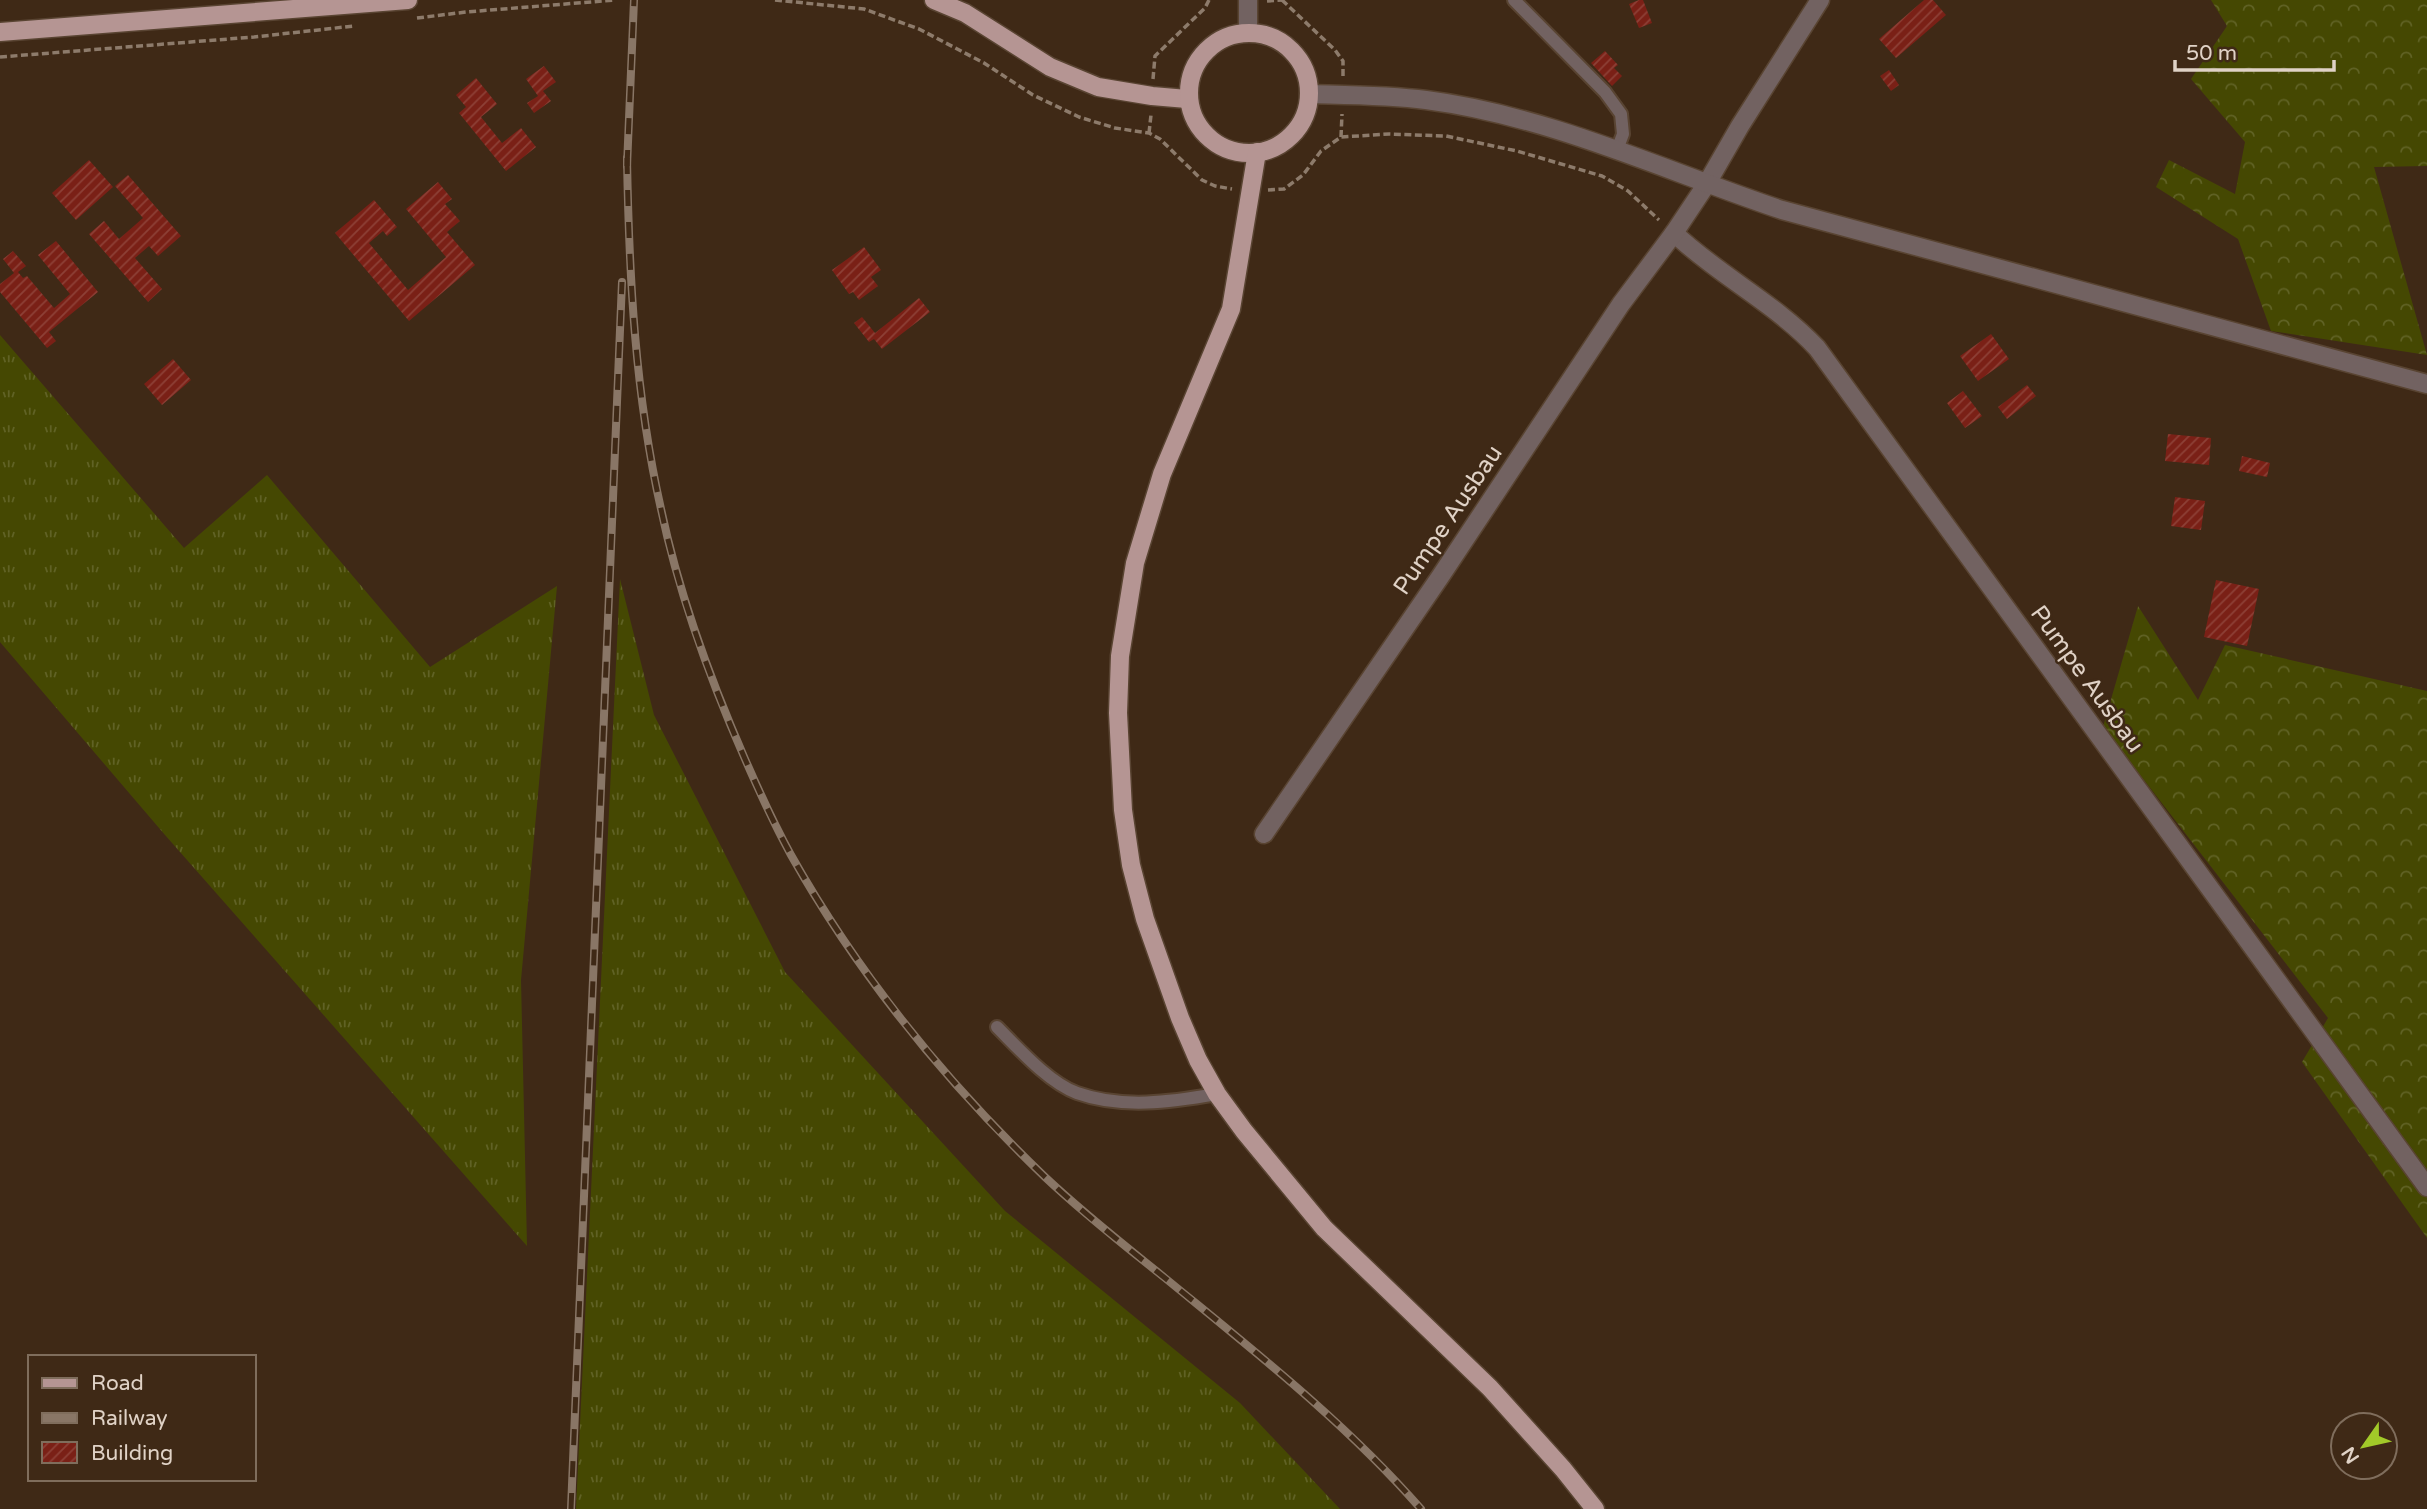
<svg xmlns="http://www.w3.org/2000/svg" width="2427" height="1509" font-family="'Varela Round',sans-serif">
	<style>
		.grass { fill: url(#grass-tufts) }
		.forest { fill: url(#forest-crowns) }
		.building { fill: url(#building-hatch) }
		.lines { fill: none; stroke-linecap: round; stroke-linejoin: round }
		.service-casing { stroke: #594432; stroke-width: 16 }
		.minor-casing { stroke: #594432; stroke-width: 21 }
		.tertiary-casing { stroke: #594432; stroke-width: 21 }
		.primary-casing { stroke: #594432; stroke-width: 21 }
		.path { stroke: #8d7b6b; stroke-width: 3.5; stroke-dasharray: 7 3.5; stroke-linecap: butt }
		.service { stroke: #726261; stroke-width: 12 }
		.minor { stroke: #726261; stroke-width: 18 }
		.tertiary { stroke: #726261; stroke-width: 18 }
		.primary { stroke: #b59593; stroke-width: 18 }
		.rail-casing { stroke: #897666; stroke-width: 8 }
		.rail { stroke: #3f2916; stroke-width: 5; stroke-dasharray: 16; stroke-linecap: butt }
		.labels { text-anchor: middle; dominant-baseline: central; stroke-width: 5; stroke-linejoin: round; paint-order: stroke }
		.street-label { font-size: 24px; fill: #e0d2c6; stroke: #3f2916 }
	</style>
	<defs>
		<pattern id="grass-tufts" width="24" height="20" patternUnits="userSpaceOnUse" patternTransform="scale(1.75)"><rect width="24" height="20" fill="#454802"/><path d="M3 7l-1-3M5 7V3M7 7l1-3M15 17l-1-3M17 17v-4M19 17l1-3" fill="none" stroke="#606225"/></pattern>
		<pattern id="forest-crowns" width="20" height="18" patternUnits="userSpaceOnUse" patternTransform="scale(1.75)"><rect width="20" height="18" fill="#454802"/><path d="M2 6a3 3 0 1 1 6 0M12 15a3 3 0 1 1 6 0" fill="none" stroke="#606225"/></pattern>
		<pattern id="building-hatch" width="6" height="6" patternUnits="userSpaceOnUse" patternTransform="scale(1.75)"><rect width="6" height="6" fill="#7a2016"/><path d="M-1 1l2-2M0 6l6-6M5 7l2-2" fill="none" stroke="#8d4036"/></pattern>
	</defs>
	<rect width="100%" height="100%" fill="#3f2916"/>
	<g class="grass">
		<polygon points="0,335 184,548 267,475 430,667 557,586 521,980 527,1246 165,835 0,642"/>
		<polygon points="620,579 654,715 785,972 1005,1211 1240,1403 1340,1509 576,1509"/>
	</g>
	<g class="forest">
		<polygon points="2211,0 2427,0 2427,166 2374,167 2427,355 2271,331 2238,239 2156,187 2169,160 2235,194 2245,142 2191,79 2227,26"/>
		<polygon points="2138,606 2198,700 2225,645 2427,691 2427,1238 2302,1062 2328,1018 2103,727"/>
	</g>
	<g class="building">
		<polygon points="1639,0 1643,0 1652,23 1639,28 1629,4"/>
		<polygon points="1924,0 1933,0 1946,15 1896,58 1879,39"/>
		<polygon points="1605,51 1618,65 1614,68 1622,76 1612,86 1591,63"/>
		<polygon points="544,66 556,82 543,91 551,101 534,113 527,103 538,96 526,79"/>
		<polygon points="1889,70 1899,85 1891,91 1880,76"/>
		<polygon points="476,78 497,104 481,117 502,143 521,128 536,147 506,171 459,113 466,107 456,95"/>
		<polygon points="89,160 113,187 76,220 52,193"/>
		<polygon points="128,175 181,236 158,256 149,246 135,258 162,289 148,302 89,234 104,221 119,239 143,218 115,186"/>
		<polygon points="438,182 452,199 445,204 460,221 447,232 475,265 409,321 335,233 374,200 397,227 387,236 383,231 369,243 408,290 446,257 406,209"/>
		<polygon points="56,241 98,292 49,332 56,341 47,348 0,292 0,284 14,273 3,259 13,251 26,266 18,272 23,278 27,276 54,308 70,294 38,255"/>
		<polygon points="864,247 881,270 871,277 878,286 859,300 853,292 849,294 832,270"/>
		<polygon points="919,298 930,312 882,349 874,339 869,342 854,323 862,317 875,333"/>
		<polygon points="1991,334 2009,359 1978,381 1960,356"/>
		<polygon points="173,359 191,380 162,405 144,384"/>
		<polygon points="2027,385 2036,396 2007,419 1998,407"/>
		<polygon points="1963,391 1982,416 1965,428 1947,403"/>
		<polygon points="2168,434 2211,438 2209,465 2165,461"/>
		<polygon points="2242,456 2270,463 2267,477 2239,471"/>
		<polygon points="2175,497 2205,501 2201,530 2171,526"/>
		<polygon points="2216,580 2259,589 2247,646 2204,637"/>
	</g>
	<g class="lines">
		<defs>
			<g id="service">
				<polyline points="1514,0 1605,92 1621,114 1623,134 1617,150"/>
				<path d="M 997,1027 C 1018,1048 1049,1083 1077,1093 C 1122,1109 1171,1102 1217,1094"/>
			</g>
			<g id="minor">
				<path d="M 1674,233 C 1718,275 1775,303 1817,348 L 2427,1187"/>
				<polyline points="1264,834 1440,577 1621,304 1674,233 1706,185 1740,126 1820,0"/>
			</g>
			<g id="tertiary">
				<polyline points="1248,0 1248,32"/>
				<path d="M 1309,94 C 1348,95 1388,95 1426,100 C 1550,116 1665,171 1782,210 L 2427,384"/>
			</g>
			<g id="primary">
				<polyline points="934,0 965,13 1050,67 1098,87 1152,96 1187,99"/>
				<polyline points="0,32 408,0"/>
				<circle cx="1249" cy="93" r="60"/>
				<polyline points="1257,152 1231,309 1162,474 1135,563 1120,656 1118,713 1123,810 1131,865 1145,919 1180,1018 1198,1060 1217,1094 1244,1131 1324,1228 1490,1388 1563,1469 1595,1509"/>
			</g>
		</defs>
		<use href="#service" class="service-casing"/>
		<use href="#minor" class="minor-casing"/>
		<use href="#tertiary" class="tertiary-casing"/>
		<use href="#primary" class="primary-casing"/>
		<g class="path">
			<polyline points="775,0 864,9 919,29 984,63 1033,95 1079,117 1115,128 1149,133 1160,139 1202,180 1215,186 1232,189"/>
			<polyline points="1282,0 1335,50 1343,61 1343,78"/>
			<polyline points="1267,1 1282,0"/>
			<polyline points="417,18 466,12 615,0"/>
			<polyline points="0,57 254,37 354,26"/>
			<polyline points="1153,79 1155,56 1205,8 1209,0"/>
			<polyline points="1149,133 1151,115"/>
			<polyline points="1341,137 1342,114"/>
			<polyline points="1268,190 1284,189 1303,175 1321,151 1341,137 1389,134 1446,136 1517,151 1602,176 1628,191 1659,220"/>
		</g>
		<use href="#service" class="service"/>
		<use href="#minor" class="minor"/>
		<use href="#tertiary" class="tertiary"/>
		<use href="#primary" class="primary"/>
		<defs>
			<g id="rail">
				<path d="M 627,158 C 629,276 635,394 661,509 C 679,595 710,679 745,759 C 759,791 774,824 791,855 C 858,974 947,1083 1045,1177 C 1083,1213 1124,1245 1165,1278 C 1254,1351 1345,1422 1421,1509"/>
				<polyline points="627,166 634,0"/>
				<polyline points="571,1509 622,282"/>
			</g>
		</defs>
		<use href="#rail" class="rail-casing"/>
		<use href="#rail" class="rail"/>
	</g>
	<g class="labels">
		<g class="street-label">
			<text transform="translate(1448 520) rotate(-56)">Pumpe Ausbau</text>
			<text transform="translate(2087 679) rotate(54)">Pumpe Ausbau</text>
		</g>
	</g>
	<rect x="28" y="1355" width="228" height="126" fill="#3f2916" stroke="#7f6d5c" stroke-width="2"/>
	<rect x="42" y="1378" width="35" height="10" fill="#b59593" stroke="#7f6d5c" stroke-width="2"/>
	<text x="91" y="1390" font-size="21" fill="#e0d2c6">Road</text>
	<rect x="42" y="1413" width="35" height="10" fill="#897666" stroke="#7f6d5c" stroke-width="2"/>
	<text x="91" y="1425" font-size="21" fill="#e0d2c6">Railway</text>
	<rect x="42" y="1442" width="35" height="21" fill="url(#building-hatch)" stroke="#7f6d5c" stroke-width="2"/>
	<text x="91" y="1460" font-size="21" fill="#e0d2c6">Building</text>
	<g transform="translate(2364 1446) rotate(236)"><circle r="33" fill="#3f2916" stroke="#7f6d5c" stroke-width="2"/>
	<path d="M0-5L12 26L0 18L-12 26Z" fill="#a2c929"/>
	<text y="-10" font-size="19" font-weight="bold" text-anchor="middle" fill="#e0d2c6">N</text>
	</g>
	<path d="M2175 60v10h159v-10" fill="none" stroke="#e0d2c6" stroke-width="3.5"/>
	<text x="2186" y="60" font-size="21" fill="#e0d2c6" stroke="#3f2916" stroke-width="5" paint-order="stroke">50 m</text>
</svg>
